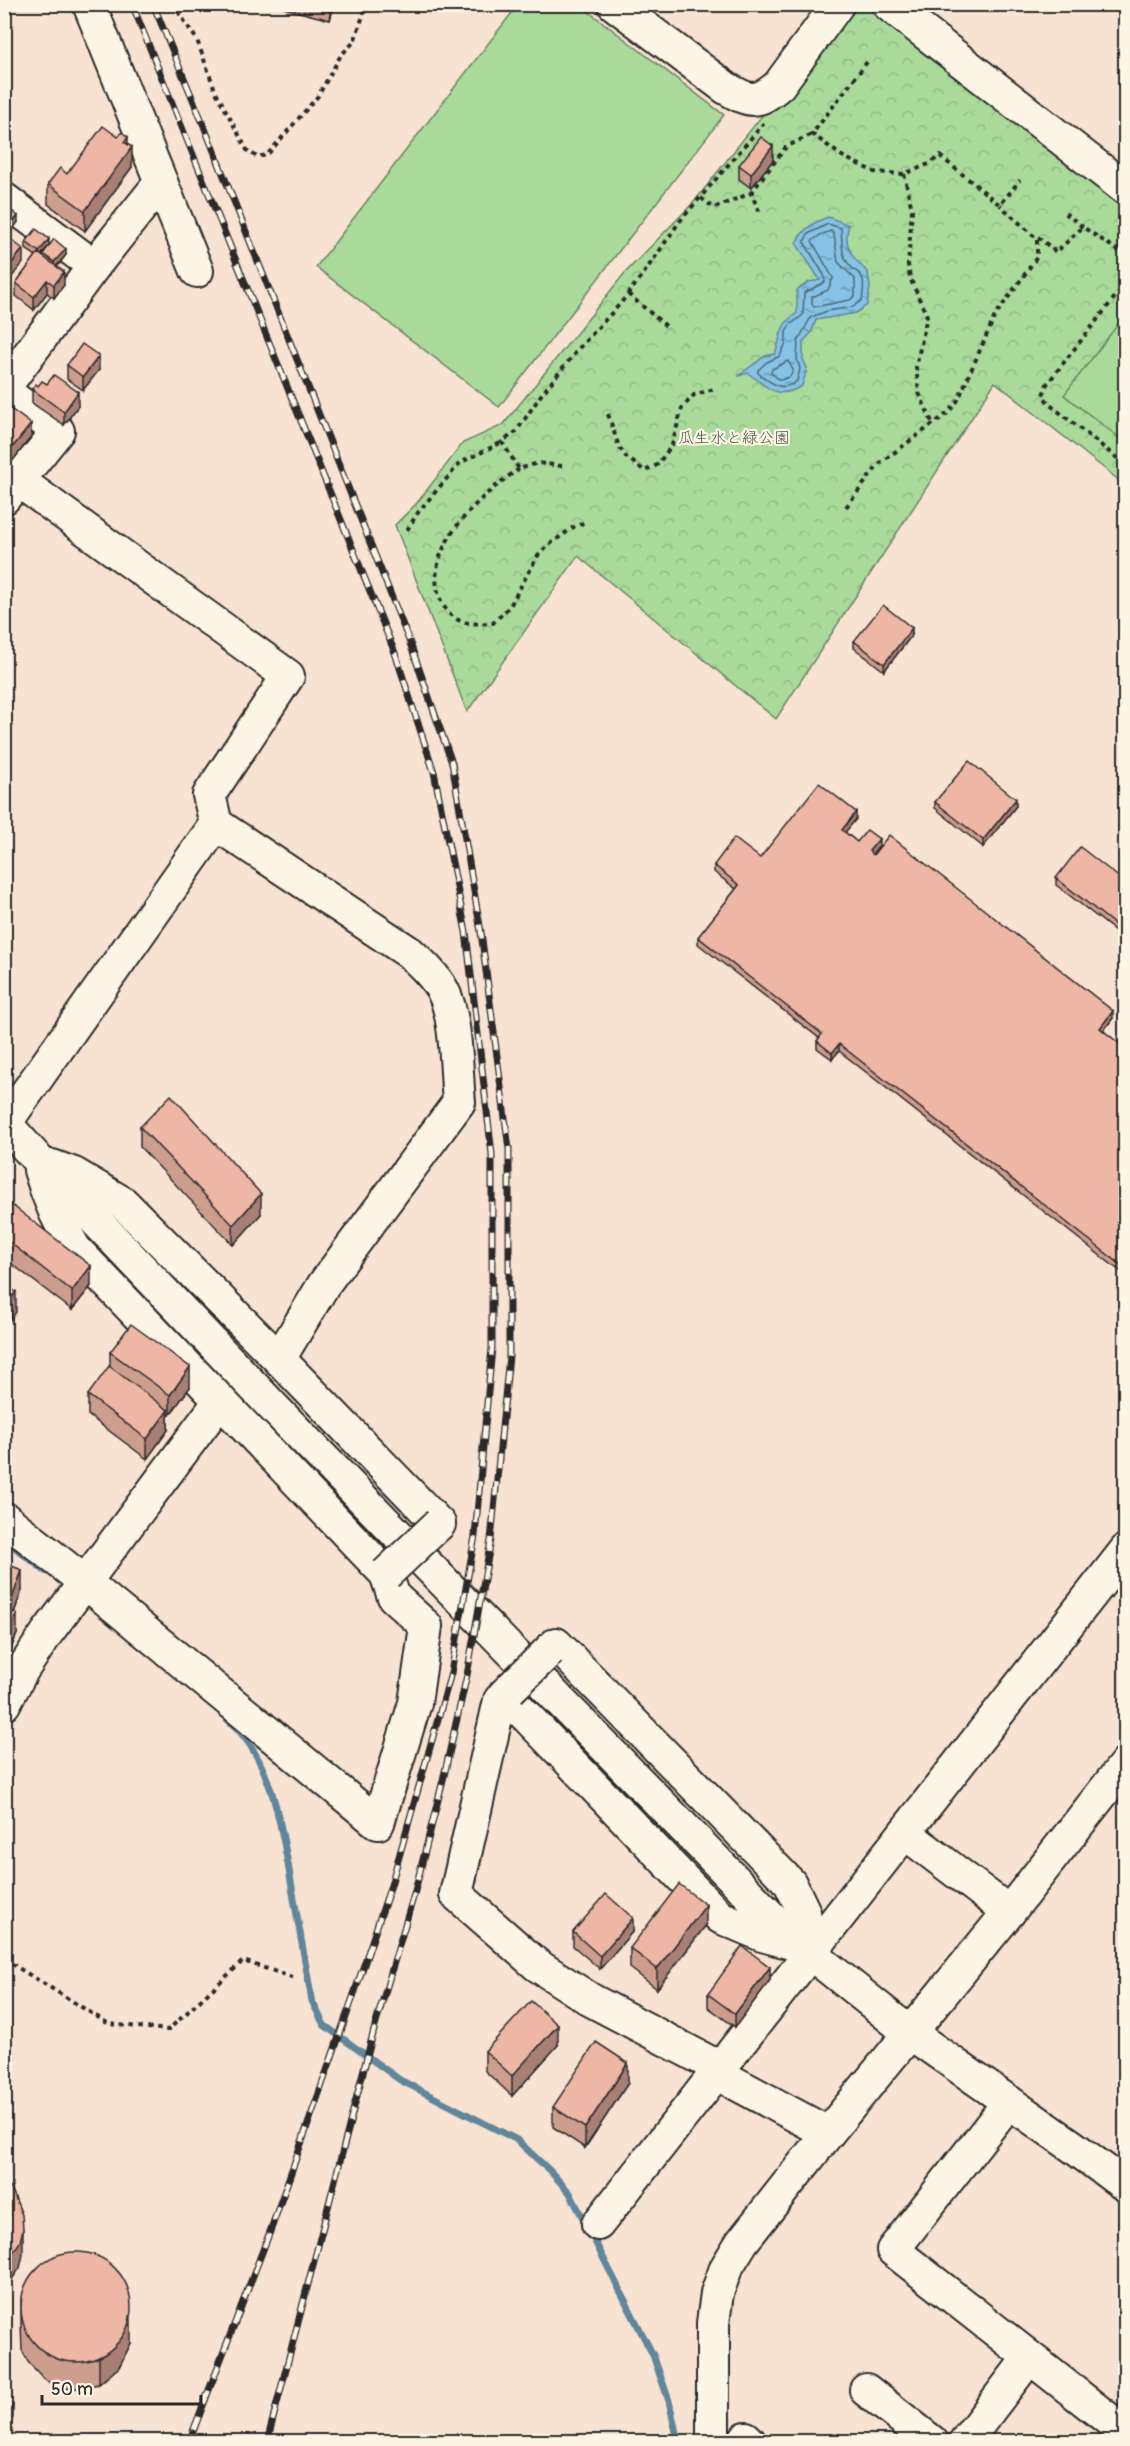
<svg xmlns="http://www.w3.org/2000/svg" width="1130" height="2446" font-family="Pangolin,'Klee One',sans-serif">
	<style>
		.forest { fill: url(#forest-crowns); stroke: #6a8262; stroke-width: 1.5 }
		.pitch { fill: #a9da9a; stroke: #6a8262; stroke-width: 1.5 }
		.water { fill: url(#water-ripples); stroke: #61869b; stroke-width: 1.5 }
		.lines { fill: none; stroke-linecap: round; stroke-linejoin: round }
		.shore { stroke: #4f6775; stroke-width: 1.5 }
		.stream { stroke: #61869b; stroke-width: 7 }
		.minor-casing { stroke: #2b2b2b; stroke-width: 36 }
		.path { stroke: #2b2b2b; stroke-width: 4; stroke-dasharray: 4.5 4.5; stroke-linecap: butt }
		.minor { stroke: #fcf5e5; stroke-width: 32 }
		.rail-casing { stroke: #2b2b2b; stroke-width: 7 }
		.rail { stroke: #fcf5e5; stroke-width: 4.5; stroke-dasharray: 14; stroke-linecap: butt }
		.minor-bridge-casing { stroke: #2b2b2b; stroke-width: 36; stroke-linecap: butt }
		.minor-bridge { stroke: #fcf5e5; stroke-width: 32 }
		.wall { fill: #cd9d8e; stroke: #2b2b2b; stroke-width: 1.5 }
		.shaded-wall { fill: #a77f74; stroke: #2b2b2b; stroke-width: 1.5 }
		.building { fill: #eeb6a5; stroke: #2b2b2b; stroke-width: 1.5 }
		.labels { text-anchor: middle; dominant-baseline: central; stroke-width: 4.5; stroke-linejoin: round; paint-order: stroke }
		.park-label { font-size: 16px; fill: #4a5747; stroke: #fcf5e5 }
	</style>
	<defs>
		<pattern id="forest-crowns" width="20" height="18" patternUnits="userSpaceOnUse" patternTransform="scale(1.5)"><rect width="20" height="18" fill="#a9da9a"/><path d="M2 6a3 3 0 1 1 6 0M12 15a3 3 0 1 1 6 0" fill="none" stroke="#92bb85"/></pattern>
		<pattern id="water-ripples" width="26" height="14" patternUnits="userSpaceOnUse" patternTransform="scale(1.5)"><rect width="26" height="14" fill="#85c2e5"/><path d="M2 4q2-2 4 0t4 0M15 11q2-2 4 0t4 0" fill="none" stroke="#6d9eba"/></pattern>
	</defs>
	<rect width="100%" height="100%" fill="#f8e2d2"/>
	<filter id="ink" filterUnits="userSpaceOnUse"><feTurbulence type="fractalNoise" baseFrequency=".0167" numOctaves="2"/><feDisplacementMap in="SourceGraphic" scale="12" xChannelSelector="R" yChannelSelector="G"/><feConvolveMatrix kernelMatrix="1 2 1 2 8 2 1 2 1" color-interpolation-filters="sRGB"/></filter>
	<g filter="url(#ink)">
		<polygon class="forest" points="849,5 873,5 1125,194 1125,485 995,382 776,719 578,556 467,712 395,525 417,503 463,443 503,425 624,274 694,202"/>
		<g class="pitch">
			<polygon points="518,5 580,5 724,115 499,407 316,267"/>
			<polygon points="1125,315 1125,442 1064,395"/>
		</g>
		<path class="water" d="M 828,217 L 849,225 C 842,246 853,259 868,272 L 870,288 L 867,305 L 856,313 L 816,320 L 811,333 L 803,342 L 803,359 L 807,368 L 802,386 C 776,401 769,388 748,373 L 738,376 L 765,356 L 775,354 C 783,334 777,327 797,313 L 797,290 L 809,282 L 820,280 L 796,243 C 804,228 813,223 828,217 Z"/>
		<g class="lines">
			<g class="shore">
				<path d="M 828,224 L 841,228 C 842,237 841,250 845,258 C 855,280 868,264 862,300 L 853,307 L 827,311 L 811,317 L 798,341 L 797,359 L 800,369 L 797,381 C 781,393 772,383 758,373 L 758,370 L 767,362 L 780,356 L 786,343 L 786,332 L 790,325 L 803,315 L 804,293 L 825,282 L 824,275 L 804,242 L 808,234 Z"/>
				<polygon points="831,231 834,234 838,262 855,279 855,296 850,300 814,307 812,304 812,297 828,290 833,278 812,241 820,235"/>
				<polygon points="788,361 793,370 790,377 780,380 771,373 772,369"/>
			</g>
			<g class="stream">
				<polyline points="4,1539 45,1571"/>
				<path d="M 228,1720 C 274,1758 283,1837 293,1893 C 299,1929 306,1965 312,2001 L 324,2025 L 400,2080 L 517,2140 L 550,2171 L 570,2193 L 653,2355 L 669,2401 L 678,2442"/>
			</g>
			<defs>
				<g id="minor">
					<polyline points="89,4 197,271"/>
					<path d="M 614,4 L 726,88 C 750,102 757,104 779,85 L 838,4"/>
					<polyline points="888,4 1126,189"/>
					<polyline points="4,199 94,266 4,388"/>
					<polyline points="94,266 161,182"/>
					<polyline points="4,391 58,431 4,498"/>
					<path d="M 216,824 L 410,953 C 422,964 435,976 443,991 C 457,1018 456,1071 459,1102 L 324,1284 L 279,1359"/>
					<polyline points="4,1122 38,1160 277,1411 772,1918 810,1953 910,2033 1072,2146 1126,2186"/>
					<polyline points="4,1125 216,824 209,795 288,676 19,481"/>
					<polyline points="52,1166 74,1174 123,1203 279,1359 439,1524"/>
					<path d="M 4,1518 L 86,1583 L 378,1823 L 415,1703 L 426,1626 L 394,1597 L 386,1574 L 75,1249 C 59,1224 48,1198 40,1170"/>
					<polyline points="550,1650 556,1644 790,1883 804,1912 810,1953"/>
					<polyline points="510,1689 500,1700 456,1894 537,1965 591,2000 720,2068"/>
					<polyline points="505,1694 720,1917 762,1935 795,1944"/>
					<polyline points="4,1704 23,1669 47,1633 220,1401"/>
					<polyline points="905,1833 1009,1912"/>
					<polyline points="716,2073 828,2133"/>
					<polyline points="1009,2102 893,2250 1126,2433"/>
					<polyline points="598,2224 1126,1550"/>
					<polyline points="866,2390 932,2442"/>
					<polyline points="746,2438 750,2442"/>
					<polyline points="713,2442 713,2323 717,2293 726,2268 742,2242 828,2133 1009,1912 1126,1763"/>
					<polyline points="965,2442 1029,2358"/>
				</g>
			</defs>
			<use href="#minor" class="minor-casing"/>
			<g class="path">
				<polyline points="173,4 197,40 215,90 247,150 257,157 267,155 318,96 341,55 354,42 367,4"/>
				<polyline points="867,62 812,134 842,156 874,172 904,174 929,164 940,156 1000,205 1020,180"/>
				<polyline points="904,174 912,210 908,265 910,278 927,316 916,367 919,393 933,424"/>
				<polyline points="751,193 786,147 814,133"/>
				<polyline points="701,198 714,208 751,193 760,213"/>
				<polyline points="1065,213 1083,227"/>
				<polyline points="1038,237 1056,252 1083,227 1126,256"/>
				<polyline points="1126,283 1047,384 1043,395 1049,404 1126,465"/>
				<polyline points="628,294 666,326"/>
				<polyline points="608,414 619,447 626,457 645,471 657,465 672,445 682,408 694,395 714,389"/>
				<polyline points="562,466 538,463 519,469 502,442 516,432 541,395 580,347 620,304 644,273 680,221 764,123"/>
				<path d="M 519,469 C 480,495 417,552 442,603 C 454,626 471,624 493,623 L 510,606 L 537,557 L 546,547 L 575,526 L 586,522"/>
				<polyline points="846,507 880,463 948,413 958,400 995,316 1037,257 1037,239 1000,205"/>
				<polyline points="407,530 419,511 460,463 502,442"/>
				<polyline points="4,1959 109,2024 168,2030 243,1961 295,1978"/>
			</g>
			<use href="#minor" class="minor"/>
			<defs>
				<g id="rail">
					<polyline points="132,4 395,653 434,772 466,932 492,1154 492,1348 475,1536 451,1673 391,1885 352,2000 271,2229 189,2442"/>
					<polyline points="153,4 202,121 410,643 452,763 481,932 509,1149 509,1356 491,1540 467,1675 443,1780 415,1891 374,2030 267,2442"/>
				</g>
			</defs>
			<use href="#rail" class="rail-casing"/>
			<use href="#rail" class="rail"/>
			<defs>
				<g id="minor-bridge">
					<polyline points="386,1574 439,1524"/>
					<polyline points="510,1689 550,1650"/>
				</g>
			</defs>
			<use href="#minor-bridge" class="minor-bridge-casing"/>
			<use href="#minor-bridge" class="minor-bridge"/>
		</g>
		<g class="wall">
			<polygon points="268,4 342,4 342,6 334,5 330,20"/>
			<polygon points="128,144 132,167 85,231 48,204 48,184 67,174"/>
			<polygon points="773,160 751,188 739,179 739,165"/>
			<polygon points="4,210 18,222 8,235 4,232"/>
			<polygon points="26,242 49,245 41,255 43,256 43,254 66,255 57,267 64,285 54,298 47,293 34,310 16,296 16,283 36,256 26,249"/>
			<polygon points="67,365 99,370 83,390 67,379"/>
			<polygon points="47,384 78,406 64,425 32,403 32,389 38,386"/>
			<polygon points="912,635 884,671 854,648 854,641"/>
			<polygon points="935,802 1016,806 983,847 935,808"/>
			<polygon points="856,819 845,832 857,842 879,846 872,854 1113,1018 1103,1031 1125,1048 1125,1275 839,1051 832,1059 817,1048 817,1041 819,1038 698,944 698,937 736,889 714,872 714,865 760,858"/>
			<polygon points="1056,878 1125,882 1118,933 1056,885"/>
			<polygon points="140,1127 261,1214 233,1245 140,1147"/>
			<polygon points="4,1199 91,1286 72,1310 4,1258"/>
			<polygon points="110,1352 190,1387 170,1415 168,1414 168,1430 147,1459 88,1415 88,1395 110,1367"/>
			<polygon points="4,1563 22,1590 14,1613 17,1634 9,1653 4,1651"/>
			<polygon points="706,1925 657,1989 630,1968 630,1948"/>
			<polygon points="633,1931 600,1969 573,1946 573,1932"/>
			<polygon points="770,1980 735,2027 708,2007 708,1994"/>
			<polygon points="558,2045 512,2096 485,2071 485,2051"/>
			<polygon points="628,2083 585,2148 553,2127 553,2107"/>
			<polygon points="21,2297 131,2343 119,2367 99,2384 72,2389 59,2387 46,2381 28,2362 22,2350 21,2323"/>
		</g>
		<g class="shaded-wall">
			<polygon points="330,4 334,5 330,20"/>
			<polygon points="128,137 128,153 132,147 132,167 85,231 85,211 124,142"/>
			<polygon points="773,146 773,160 751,188 751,174"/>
			<polygon points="18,216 18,222 8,235 8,228"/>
			<polygon points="49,239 49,245 39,258 39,252"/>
			<polygon points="23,249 23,263 4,287 4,273"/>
			<polygon points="66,249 66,255 54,269 54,262"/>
			<polygon points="64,272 64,285 54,298 54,285"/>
			<polygon points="47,280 47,293 34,310 34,297"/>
			<polygon points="99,356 99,370 83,390 83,377"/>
			<polygon points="78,392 78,406 64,425 64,412"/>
			<polygon points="31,424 31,437 4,472 4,458"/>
			<polygon points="912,628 912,635 884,671 884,664"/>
			<polygon points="1016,799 1016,806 983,847 983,840"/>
			<polygon points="856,812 856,819 842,836 842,830"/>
			<polygon points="879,839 879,846 869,858 869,851"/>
			<polygon points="1125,917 1125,923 1118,933 1118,927"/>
			<polygon points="1113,1011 1113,1018 1100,1035 1100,1028"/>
			<polygon points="839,1044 839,1051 832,1059 832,1053"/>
			<polygon points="261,1194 261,1214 233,1245 233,1225"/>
			<polygon points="91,1266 91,1286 72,1310 72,1291"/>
			<polygon points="16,1292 16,1312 4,1328 4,1308"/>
			<polygon points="190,1367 190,1387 170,1415 170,1395"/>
			<polygon points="168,1410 168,1430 147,1459 147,1439"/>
			<polygon points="22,1570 22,1590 8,1630 8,1610"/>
			<polygon points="17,1614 17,1634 9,1653 9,1633"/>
			<polygon points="706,1905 706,1925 657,1989 657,1969"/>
			<polygon points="633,1918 633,1931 600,1969 600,1956"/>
			<polygon points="770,1967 770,1980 735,2027 735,2014"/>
			<polygon points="558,2025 558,2045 512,2096 512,2076"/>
			<polygon points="628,2063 628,2083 585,2148 585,2128"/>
			<polygon points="23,2229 23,2255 20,2268 4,2291 4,2265"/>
			<polygon points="131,2317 131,2343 119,2367 99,2384 99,2358"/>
			<polygon points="13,2405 13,2418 4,2429 4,2416"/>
		</g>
		<g class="building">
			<polygon points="103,126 118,137 122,132 128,137 124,142 132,147 85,211 48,184 60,168 67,174"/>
			<polygon points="761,137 773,146 751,174 739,165"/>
			<polygon points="7,207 18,216 8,228 4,226 4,210"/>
			<polygon points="36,229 49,239 39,252 26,242"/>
			<polygon points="4,234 23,249 4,273"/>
			<polygon points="54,239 66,249 54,262 43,254"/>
			<polygon points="38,253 64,272 54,285 47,280 34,297 16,283"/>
			<polygon points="82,344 99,356 83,377 67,365"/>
			<polygon points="54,375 78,392 64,412 32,389 36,384 38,386 42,381 47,384"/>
			<polygon points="4,404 31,424 4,458"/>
			<polygon points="883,605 912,628 884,664 854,641"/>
			<polygon points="969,761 1016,799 983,840 935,802"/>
			<polygon points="819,783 856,812 842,830 857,842 867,830 879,839 869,851 873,855 889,835 1113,1011 1100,1028 1125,1048 1125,1268 839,1044 832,1053 817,1041 822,1034 698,937 739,885 714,865 734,838 760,858"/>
			<polygon points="1080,847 1125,882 1125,917 1118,927 1056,878"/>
			<polygon points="171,1095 261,1194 233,1225 140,1127"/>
			<polygon points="4,1199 91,1266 72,1291 4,1238"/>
			<polygon points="4,1284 16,1292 4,1308"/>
			<polygon points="131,1324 190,1367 170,1395 110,1352"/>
			<polygon points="109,1366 168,1410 147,1439 88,1395"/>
			<polygon points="4,1563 22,1570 8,1610 17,1614 9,1633 4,1631"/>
			<polygon points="679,1884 706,1905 657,1969 630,1948"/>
			<polygon points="606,1894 633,1918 600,1956 573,1932"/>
			<polygon points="742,1946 770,1967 735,2014 708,1994"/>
			<polygon points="531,2001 558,2025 512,2076 485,2051"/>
			<polygon points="596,2042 628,2063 585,2128 553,2107"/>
			<polygon points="4,2181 12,2190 22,2215 23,2229 20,2242 4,2265"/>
			<circle cx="76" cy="2307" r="55"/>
			<polygon points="4,2399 13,2405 4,2416"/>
		</g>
	</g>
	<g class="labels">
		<g class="park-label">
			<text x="734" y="438">瓜生水と緑公園</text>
		</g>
	</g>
	<rect width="1130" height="2446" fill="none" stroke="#fcf5e5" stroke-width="24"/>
	<rect x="12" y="12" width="1106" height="2422" fill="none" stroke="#2b2b2b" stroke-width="2" filter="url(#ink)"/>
	<path d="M42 2395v9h159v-9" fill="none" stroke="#2b2b2b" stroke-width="3"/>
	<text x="51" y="2395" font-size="18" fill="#2b2b2b" stroke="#fcf5e5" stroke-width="4.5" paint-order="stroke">50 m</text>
</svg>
